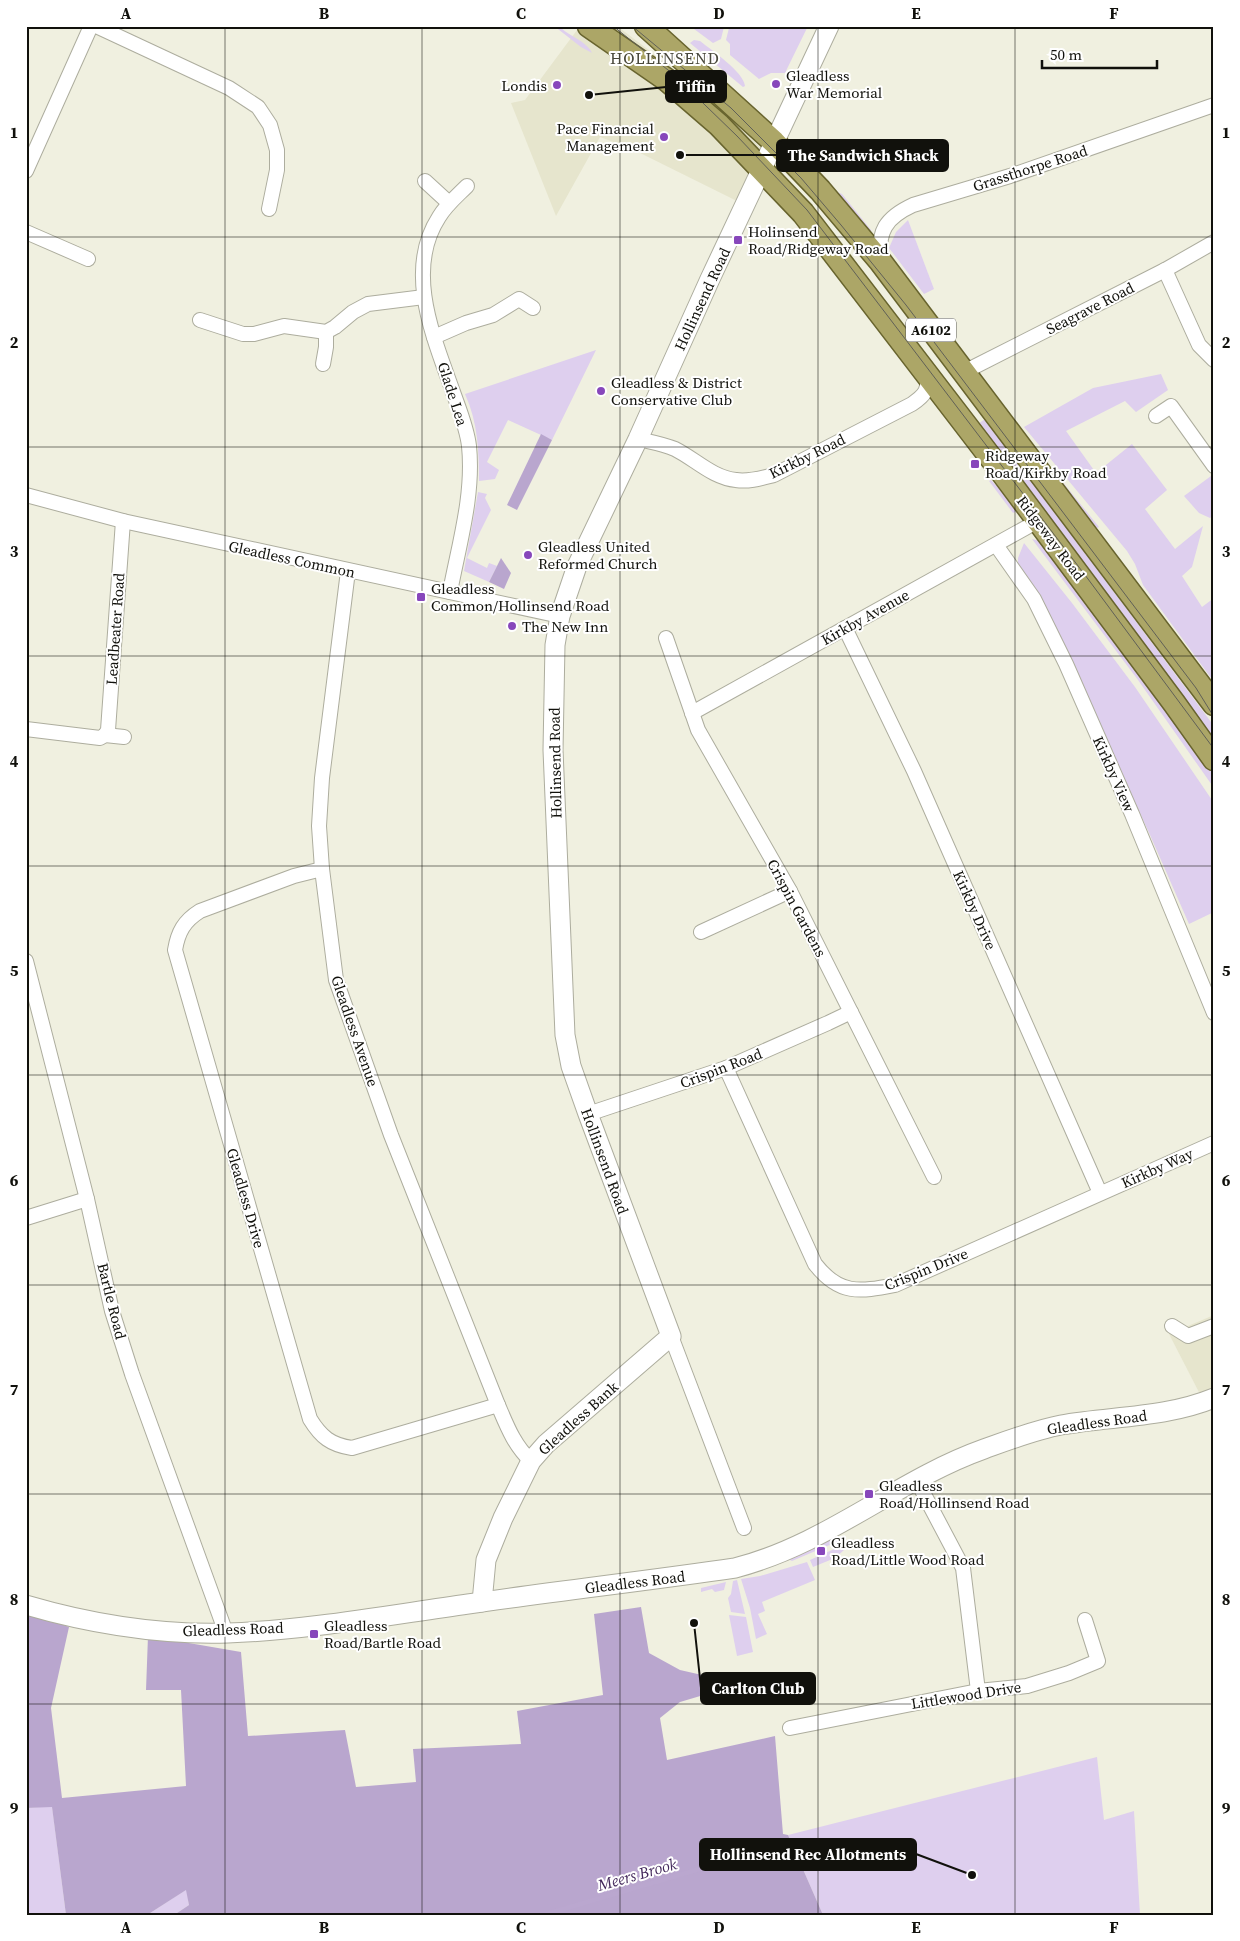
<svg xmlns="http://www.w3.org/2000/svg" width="1240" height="1941" font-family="'Source Serif 4',serif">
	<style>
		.built { fill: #e6e5cd }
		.green { fill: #decfee }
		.forest { fill: #b9a6ce }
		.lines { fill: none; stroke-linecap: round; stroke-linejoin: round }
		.stream { stroke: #baa7cf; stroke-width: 4.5 }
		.minor-casing { stroke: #adad9e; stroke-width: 16 }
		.secondary-casing { stroke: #adad9e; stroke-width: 21 }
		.trunk-casing { stroke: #68642e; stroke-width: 25 }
		.minor { stroke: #fff; stroke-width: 14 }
		.secondary { stroke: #fff; stroke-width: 19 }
		.trunk { stroke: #aca667; stroke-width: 22 }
		.tram { stroke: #606057; stroke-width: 1 }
		.grid { fill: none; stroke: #11110c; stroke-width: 1; stroke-opacity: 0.55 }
		.poi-dot { fill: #8747bb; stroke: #fff; stroke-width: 2 }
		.labels { text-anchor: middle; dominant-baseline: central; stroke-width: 4; stroke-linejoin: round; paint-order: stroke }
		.shield { fill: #fff; stroke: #585855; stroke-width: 1 }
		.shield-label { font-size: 14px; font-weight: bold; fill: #11110c }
		.poi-label { font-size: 15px; fill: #11110c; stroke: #fff; text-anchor: start }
		.street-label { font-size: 15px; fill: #11110c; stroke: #fff }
		.neighbourhood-label { font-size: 16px; letter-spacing: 1px; fill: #49483c; stroke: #fff }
		.water-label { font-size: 16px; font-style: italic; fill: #43285b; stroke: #fff }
		.leader { fill: none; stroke: #11110c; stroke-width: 2 }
		.callout-dot { fill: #11110c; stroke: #fff; stroke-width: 2 }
		.callout { fill: #11110c; stroke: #11110c; stroke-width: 2 }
		.callout-label { font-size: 16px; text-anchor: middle; font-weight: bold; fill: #fff }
		.neatline { fill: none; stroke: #11110c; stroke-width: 2 }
		.grid-label { font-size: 16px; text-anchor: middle; font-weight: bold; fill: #11110c }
	</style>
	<rect width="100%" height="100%" fill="#f0f0e0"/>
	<g class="built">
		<polygon points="580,26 617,26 703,91 768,155 745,205 632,149 600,137 556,216 511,103 525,100"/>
		<polygon points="1214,1315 1214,1398 1204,1402 1169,1334"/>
	</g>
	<g class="green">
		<path d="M 554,26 L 559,26 C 568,36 587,41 592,53 L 581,47 Z"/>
		<polygon points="690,26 722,26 724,27 721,39 713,43"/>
		<polygon points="738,26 808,26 785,73 771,73 759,79 730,55 730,44 726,40 729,28 738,29"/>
		<path d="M 694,40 L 700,41 C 711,50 744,72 745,86 L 743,87 L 690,43 Z"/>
		<polygon points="835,191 842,194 871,230 872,238"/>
		<polygon points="908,220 934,289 924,294 889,248 896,232"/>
		<path d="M 596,350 L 552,440 L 508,420 L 487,462 L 499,470 L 495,479 L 479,481 C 479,451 478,423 465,394 Z"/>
		<polygon points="1161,374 1168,390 1136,412 1125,401 1066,431 1096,473 1132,444 1167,490 1145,509 1175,549 1203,526 1192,567 1182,576 1202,607 1214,598 1214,682 1143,585 1135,564 1127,551 1024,427 1093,388"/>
		<polygon points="985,419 1214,726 1214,742 978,424"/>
		<polygon points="1027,438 1099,527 1097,528 1082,513"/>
		<polygon points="1211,476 1214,480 1214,515 1210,518 1199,513 1184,496"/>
		<polygon points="991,480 1019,510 1013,513 989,481"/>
		<polygon points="478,492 487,494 485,498 491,510 467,558 487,568 489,563 497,566 489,582 464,571"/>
		<polygon points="1032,539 1040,541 1188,736 1214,774 1214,788 1138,680"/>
		<polygon points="1024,543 1072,603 1135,687 1214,803 1214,912 1189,924 1150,835 1041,598 1018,566 1018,558"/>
		<polygon points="835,1536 840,1539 839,1541 792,1561 788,1559"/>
		<polygon points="843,1545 844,1550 835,1558 813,1567 810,1560"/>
		<polygon points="807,1562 815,1580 762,1602 765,1611 758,1614 767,1634 756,1639 750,1608 741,1579 760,1576"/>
		<polygon points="737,1580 745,1614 731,1612 728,1598 731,1594 733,1581"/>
		<polygon points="726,1582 724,1590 715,1592 712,1589 701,1592 701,1588"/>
		<polygon points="729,1615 746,1617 753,1652 737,1656"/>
		<polygon points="1097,1757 1104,1820 1134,1811 1140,1915 823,1915 788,1835"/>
		<polygon points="52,1806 66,1915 26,1915 26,1808"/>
		<polygon points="187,1889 189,1905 174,1915 147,1915"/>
	</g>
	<g class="forest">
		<polygon points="541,434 552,440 517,510 507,505"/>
		<polygon points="501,558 511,573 504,589 489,582"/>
		<polygon points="641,1607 649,1653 680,1670 702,1675 711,1683 707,1694 680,1702 660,1718 667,1760 775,1736 783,1834 788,1835 823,1915 174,1915 189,1905 186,1890 147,1915 66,1915 52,1807 26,1808 26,1611 69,1627 51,1708 62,1798 186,1786 181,1690 146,1690 148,1636 241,1652 248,1736 345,1730 356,1787 416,1782 413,1749 521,1744 517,1711 603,1695 594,1614"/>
	</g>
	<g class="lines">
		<polyline class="stream" points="543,1915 768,1849"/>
		<defs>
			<g id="minor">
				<polyline points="96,26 229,88 258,107 270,125 277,150 277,170 269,209"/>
				<polyline points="26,171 91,26"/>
				<polyline points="425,181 449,203"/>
				<polyline points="26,232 88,259"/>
				<path d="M 880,261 C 878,231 885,218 913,205 L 1010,176 L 1214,105"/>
				<polyline points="1165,270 1199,345 1214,360"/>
				<polyline points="200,320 243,334 254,334 284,326 326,332 335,327 353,312 368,304 424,297"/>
				<polyline points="434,337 466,323 493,315 519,299 533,308"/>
				<polyline points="323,364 326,347 326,332"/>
				<polyline points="964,372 1165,270 1214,242"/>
				<polyline points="1156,416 1171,406 1214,466"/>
				<path d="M 638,439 C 651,442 663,444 675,449 C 695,459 713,478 736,480 C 749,482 762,478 774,475 L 912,404 C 925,395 929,390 927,375"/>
				<polyline points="26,495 123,521 560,616"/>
				<polyline points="996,545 1034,599 1066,664 1132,814 1214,1013"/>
				<path d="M 348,571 L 322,778 L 319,826 L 322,869 L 336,980 L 391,1135 L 498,1405 C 507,1426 514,1445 531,1461"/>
				<path d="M 450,592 C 459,544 474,495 469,446 C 467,428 459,409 453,392 C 434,338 404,271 439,217 C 446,205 457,196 467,186"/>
				<polyline points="845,628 914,771 1100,1193"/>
				<polyline points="666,638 698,730 790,891 934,1177"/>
				<polyline points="692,713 1038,521"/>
				<polyline points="26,729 100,738 105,735 108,730 123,521"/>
				<polyline points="105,735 124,737"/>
				<path d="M 322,869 L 294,876 L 200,911 C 184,921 178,932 175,950 L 310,1419 C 321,1437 331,1445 352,1448 L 498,1405"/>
				<polyline points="701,932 790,891"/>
				<polyline points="26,961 87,1199 112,1311 132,1374 226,1633"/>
				<path d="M 726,1068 L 815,1264 C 839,1295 859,1292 895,1285 L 1214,1143"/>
				<polyline points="588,1114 726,1068 828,1023 851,1012"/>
				<polyline points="26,1218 87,1199"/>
				<polyline points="1172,1326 1188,1336 1214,1326"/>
				<polyline points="671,1336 744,1528"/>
				<polyline points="917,1481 963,1568 978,1691"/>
				<polyline points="790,1728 978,1691 1027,1686 1069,1673 1098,1661 1085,1620"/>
			</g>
			<g id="secondary">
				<polyline points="482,1602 486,1560 503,1518 531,1461 546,1444 671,1336 588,1114 571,1066 565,1035 553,750 555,645 560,616 577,566 638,439 710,279 829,26"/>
				<path d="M 26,1605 C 91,1624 161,1635 228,1633 C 308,1630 389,1615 468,1604 C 557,1591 646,1581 735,1568 C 828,1544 897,1480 984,1449 C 1009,1440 1035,1430 1061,1425 C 1112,1416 1165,1418 1214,1398"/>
			</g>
			<g id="trunk">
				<polyline points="589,26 667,80 719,125 803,213 1001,471 1174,703 1214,759"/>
				<polyline points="646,26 774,142 820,190 880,261 1214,704"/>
			</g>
		</defs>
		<use href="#minor" class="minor-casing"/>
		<use href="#secondary" class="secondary-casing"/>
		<use href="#trunk" class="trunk-casing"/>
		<use href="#minor" class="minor"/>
		<use href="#secondary" class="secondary"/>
		<use href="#trunk" class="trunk"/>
		<g class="tram">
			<polyline points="613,26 673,74 737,136 807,210 1088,579 1214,749"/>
			<polyline points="632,26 731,108 801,178 841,225 906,305 1196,688 1214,717"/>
		</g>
	</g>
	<path class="grid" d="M 225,26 L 225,1915M 422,26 L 422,1915M 620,26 L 620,1915M 818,26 L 818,1915M 1015,26 L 1015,1915M 26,237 L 1214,237M 26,447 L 1214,447M 26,656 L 1214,656M 26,866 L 1214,866M 26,1075 L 1214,1075M 26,1285 L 1214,1285M 26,1494 L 1214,1494M 26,1704 L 1214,1704"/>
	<g class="poi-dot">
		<circle cx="776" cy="84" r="5"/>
		<circle cx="557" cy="85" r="5"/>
		<circle cx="664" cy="137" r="5"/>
		<rect x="733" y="235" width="10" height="10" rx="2.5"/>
		<circle cx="601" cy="391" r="5"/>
		<rect x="970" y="459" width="10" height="10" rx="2.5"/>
		<circle cx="528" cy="555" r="5"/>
		<rect x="416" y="592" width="10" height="10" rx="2.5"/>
		<circle cx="512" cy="626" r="5"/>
		<rect x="864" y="1489" width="10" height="10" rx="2.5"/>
		<rect x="816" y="1546" width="10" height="10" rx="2.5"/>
		<rect x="309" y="1629" width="10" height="10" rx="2.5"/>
	</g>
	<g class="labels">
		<rect class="shield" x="906" y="318.5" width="50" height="23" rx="4"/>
		<g class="shield-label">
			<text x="931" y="330">A6102</text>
		</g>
		<g class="poi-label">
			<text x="786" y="75">Gleadless<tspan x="786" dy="17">War Memorial</tspan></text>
			<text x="547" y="85" text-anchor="end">Londis</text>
			<text x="654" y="128" text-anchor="end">Pace Financial<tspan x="654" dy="17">Management</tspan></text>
			<text x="748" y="231">Holinsend<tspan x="748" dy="17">Road/Ridgeway Road</tspan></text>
			<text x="611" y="382">Gleadless &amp; District<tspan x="611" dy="17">Conservative Club</tspan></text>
			<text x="985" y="455">Ridgeway<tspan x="985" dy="17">Road/Kirkby Road</tspan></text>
			<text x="538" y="546">Gleadless United<tspan x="538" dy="17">Reformed Church</tspan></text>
			<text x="431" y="588">Gleadless<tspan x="431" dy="17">Common/Hollinsend Road</tspan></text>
			<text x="522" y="626">The New Inn</text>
			<text x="879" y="1485">Gleadless<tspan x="879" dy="17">Road/Hollinsend Road</tspan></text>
			<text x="831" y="1542">Gleadless<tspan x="831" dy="17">Road/Little Wood Road</tspan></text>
			<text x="324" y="1625">Gleadless<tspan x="324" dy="17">Road/Bartle Road</tspan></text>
		</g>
		<g class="street-label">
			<text transform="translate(1030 168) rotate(-18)">Grassthorpe Road</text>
			<text transform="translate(702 299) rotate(-65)">Hollinsend Road</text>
			<text transform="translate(1090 308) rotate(-27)">Seagrave Road</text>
			<text transform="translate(453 394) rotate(72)">Glade Lea</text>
			<text transform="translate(807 456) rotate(-26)">Kirkby Road</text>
			<text transform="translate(1051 538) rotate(53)">Ridgeway Road</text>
			<text transform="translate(292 559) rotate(12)">Gleadless Common</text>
			<text transform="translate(865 617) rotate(-29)">Kirkby Avenue</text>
			<text transform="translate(115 629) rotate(-86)">Leadbeater Road</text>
			<text transform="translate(555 763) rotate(-91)">Hollinsend Road</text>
			<text transform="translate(1114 774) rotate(66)">Kirkby View</text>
			<text transform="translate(797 908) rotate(62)">Crispin Gardens</text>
			<text transform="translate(975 910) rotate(66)">Kirkby Drive</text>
			<text transform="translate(355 1031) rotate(71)">Gleadless Avenue</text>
			<text transform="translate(721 1068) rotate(-21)">Crispin Road</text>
			<text transform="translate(605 1161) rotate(70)">Hollinsend Road</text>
			<text transform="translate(1157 1168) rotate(-24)">Kirkby Way</text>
			<text transform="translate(246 1198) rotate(74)">Gleadless Drive</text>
			<text transform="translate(926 1269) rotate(-22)">Crispin Drive</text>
			<text transform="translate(112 1301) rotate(76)">Bartle Road</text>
			<text transform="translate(578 1418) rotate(-42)">Gleadless Bank</text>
			<text transform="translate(1097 1422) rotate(-8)">Gleadless Road</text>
			<text transform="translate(635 1582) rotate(-7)">Gleadless Road</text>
			<text transform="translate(233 1629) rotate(-2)">Gleadless Road</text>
			<text transform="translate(966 1695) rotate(-9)">Littlewood Drive</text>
		</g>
		<g class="neighbourhood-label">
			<text x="665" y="58">HOLLINSEND</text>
		</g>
		<g class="water-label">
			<text transform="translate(637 1874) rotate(-16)">Meers Brook</text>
		</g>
	</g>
	<path class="leader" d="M589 95L666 87M680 155L777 155M694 1623L701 1688M972 1875L916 1854"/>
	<g class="callout-dot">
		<circle cx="589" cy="95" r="5"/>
		<circle cx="680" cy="155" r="5"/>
		<circle cx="694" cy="1623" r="5"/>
		<circle cx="972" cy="1875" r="5"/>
	</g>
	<g class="callout">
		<rect x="666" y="71" width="60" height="31" rx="5"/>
		<rect x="777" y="140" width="171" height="31" rx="5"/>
		<rect x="701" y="1673" width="114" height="31" rx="5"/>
		<rect x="700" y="1839" width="216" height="31" rx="5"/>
	</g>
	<g class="callout-label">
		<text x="696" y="92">Tiffin</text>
		<text x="863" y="161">The Sandwich Shack</text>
		<text x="758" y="1694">Carlton Club</text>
		<text x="808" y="1860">Hollinsend Rec Allotments</text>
	</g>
	<rect width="1240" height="1941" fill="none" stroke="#ffffff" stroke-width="55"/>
	<path d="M1042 60v8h115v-8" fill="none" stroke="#11110c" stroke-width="2.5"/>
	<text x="1050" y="60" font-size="15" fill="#11110c" stroke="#ffffff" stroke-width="4" paint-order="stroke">50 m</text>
	<rect x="28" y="28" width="1184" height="1886" class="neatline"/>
	<g class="grid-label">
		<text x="126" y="19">A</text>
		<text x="324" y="19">B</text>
		<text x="521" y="19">C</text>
		<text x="719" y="19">D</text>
		<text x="916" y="19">E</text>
		<text x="1114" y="19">F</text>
		<text x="14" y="138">1</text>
		<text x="1226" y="138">1</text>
		<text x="14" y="348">2</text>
		<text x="1226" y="348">2</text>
		<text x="14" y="557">3</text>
		<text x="1226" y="557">3</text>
		<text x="14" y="767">4</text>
		<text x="1226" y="767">4</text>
		<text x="14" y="976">5</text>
		<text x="1226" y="976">5</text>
		<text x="14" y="1186">6</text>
		<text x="1226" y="1186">6</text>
		<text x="14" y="1395">7</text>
		<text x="1226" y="1395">7</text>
		<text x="14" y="1605">8</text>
		<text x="1226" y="1605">8</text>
		<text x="14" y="1814">9</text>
		<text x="1226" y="1814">9</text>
		<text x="126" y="1933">A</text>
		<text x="324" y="1933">B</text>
		<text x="521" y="1933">C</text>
		<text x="719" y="1933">D</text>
		<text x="916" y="1933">E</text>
		<text x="1114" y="1933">F</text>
	</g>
</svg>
